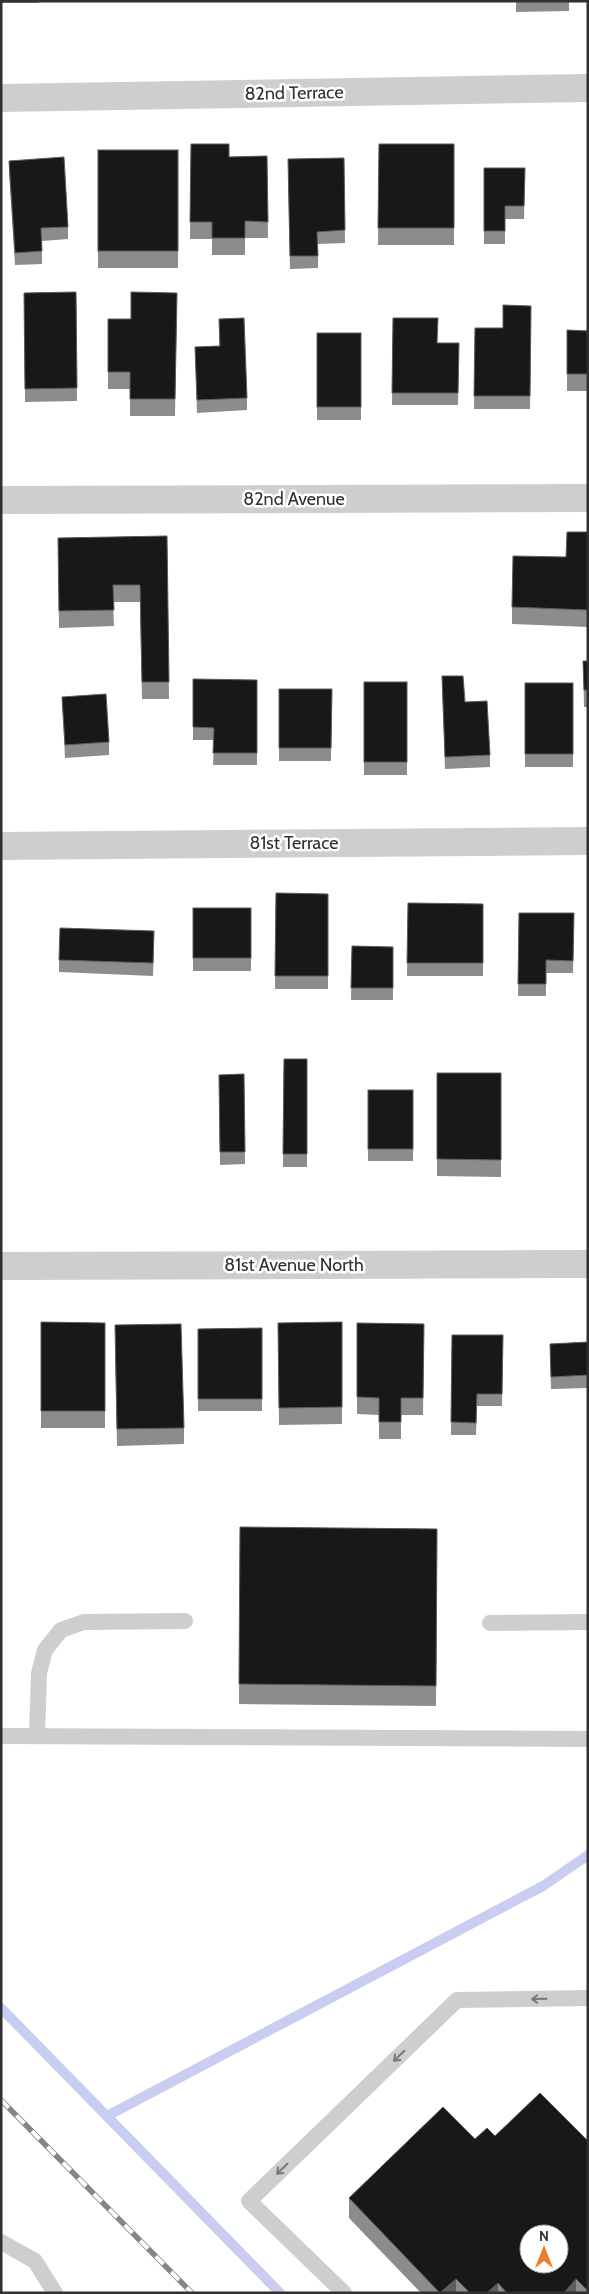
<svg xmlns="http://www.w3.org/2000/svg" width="589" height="2294" font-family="Cabin,sans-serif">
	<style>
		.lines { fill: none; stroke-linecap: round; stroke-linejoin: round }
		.stream { stroke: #c9cef0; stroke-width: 10 }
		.service { stroke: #cecece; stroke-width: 16 }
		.minor { stroke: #cecece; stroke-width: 28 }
		.tertiary { stroke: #cecece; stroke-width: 28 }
		.rail-casing { stroke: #868686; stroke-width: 5.5 }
		.rail { stroke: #fff; stroke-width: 4; stroke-dasharray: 11; stroke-linecap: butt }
		.wall { fill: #8c8c8c }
		.shaded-wall { fill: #5d5d5d }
		.building { fill: #181818; stroke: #5d5d5d; fill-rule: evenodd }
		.oneway { stroke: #787878 }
		.labels { text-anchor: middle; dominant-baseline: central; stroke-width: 5; stroke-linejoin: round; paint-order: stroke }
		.street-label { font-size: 18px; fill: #313131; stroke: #fff }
	</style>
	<rect width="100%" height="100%" fill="#fff"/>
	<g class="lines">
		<g class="stream">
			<polyline points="1,2008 280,2293"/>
			<polyline points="107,2116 543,1886 588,1855"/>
		</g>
		<g class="service">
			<polyline points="490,1623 588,1622"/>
			<polyline points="1,1736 588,1739"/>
			<polyline points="37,1736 39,1673 45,1650 61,1630 84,1622 185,1621"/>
			<polyline points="1,2242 35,2261 55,2293"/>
			<polyline points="344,2293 249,2201 457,2000 588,1998"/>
		</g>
		<g class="minor">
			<polyline points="1,98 588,88"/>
			<polyline points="1,846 588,841"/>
			<polyline points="1,1266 588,1264"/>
		</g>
		<polyline class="tertiary" points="1,500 588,498"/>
		<defs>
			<polyline id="rail" points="1,2100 192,2293"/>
		</defs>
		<use href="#rail" class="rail-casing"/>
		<use href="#rail" class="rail"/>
	</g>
	<g class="wall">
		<rect x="1" y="1" width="38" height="2"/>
		<polygon points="516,1 569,1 569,11 516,12"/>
		<polygon points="191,144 229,157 267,156 268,238 245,238 245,255 212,255 212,239 190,239"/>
		<polygon points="379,144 454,144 454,245 378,245"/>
		<rect x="98" y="150" width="80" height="118"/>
		<polygon points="344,158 345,243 318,244 318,268 290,269 288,172"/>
		<polygon points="9,161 68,227 68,239 42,241 42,264 15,265 9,173"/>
		<polygon points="484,168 525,168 524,219 505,219 505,244 484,244"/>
		<polygon points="76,292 77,401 25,402 24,293"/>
		<polygon points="177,293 175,416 130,416 130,389 108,389 108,319 131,319"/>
		<polygon points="531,306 530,409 474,409 475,328 503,328"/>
		<polygon points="393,318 437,343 459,343 458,405 392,405"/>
		<polygon points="219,319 247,398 247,410 197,413 195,347 219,346"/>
		<polygon points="567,330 588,331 588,391 567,391"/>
		<rect x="317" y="333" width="44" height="87"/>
		<polygon points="588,532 588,627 512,624 512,607 566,557"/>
		<polygon points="167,536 169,699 142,699 140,602 113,602 114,626 59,628 58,538"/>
		<polygon points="583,661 588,661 588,707 584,707"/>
		<polygon points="442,676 490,755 490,767 445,769"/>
		<polygon points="193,679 257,680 257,765 213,765 214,740 193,740"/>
		<rect x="364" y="682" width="43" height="93"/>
		<rect x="525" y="683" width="48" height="84"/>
		<polygon points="279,689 332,689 331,761 279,761"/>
		<polygon points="62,697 109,742 109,755 65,758"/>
		<polygon points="276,893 328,894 328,989 275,989"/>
		<polygon points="408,903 483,904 483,976 407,976"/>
		<rect x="193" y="908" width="58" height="63"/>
		<polygon points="519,913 574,913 573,973 546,973 546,996 518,996"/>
		<polygon points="154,944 153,976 59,972 59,960"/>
		<polygon points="352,946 393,947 393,1000 351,1000"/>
		<polygon points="284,1059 307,1059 307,1167 283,1167"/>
		<polygon points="437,1073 501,1073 501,1177 437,1176"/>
		<polygon points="244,1074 245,1164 220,1165 219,1075"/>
		<rect x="368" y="1090" width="45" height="71"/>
		<polygon points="41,1322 105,1323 105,1428 41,1428"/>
		<polygon points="342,1322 342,1424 279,1425 278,1323"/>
		<polygon points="357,1323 424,1324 423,1415 401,1415 401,1439 379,1439 379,1415 357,1414"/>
		<polygon points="262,1328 262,1411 198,1411 198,1329"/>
		<polygon points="452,1335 503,1335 502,1406 477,1406 476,1435 451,1435"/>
		<polygon points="115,1342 184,1428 184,1444 117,1446"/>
		<polygon points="588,1342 588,1388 551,1389 550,1344"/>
		<polygon points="240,1527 437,1529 436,1706 239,1704"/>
		<polygon points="495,2136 588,2141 588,2293 421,2293 349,2218 349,2198 475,2139"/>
	</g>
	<g class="shaded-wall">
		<polygon points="456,2279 456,2293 441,2293"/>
		<polygon points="576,2279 576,2293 564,2293"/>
		<polygon points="498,2283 498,2293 487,2293"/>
	</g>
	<g class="building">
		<polygon points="191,144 229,144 229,157 267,156 268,222 245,221 245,238 212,238 212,222 190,222"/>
		<polygon points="379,144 454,144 454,228 378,228"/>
		<rect x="98" y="150" width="80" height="101"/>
		<polygon points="64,157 68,227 41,228 42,251 15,253 9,161"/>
		<polygon points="344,158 345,230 317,232 318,256 290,256 288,159"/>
		<polygon points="484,168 525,168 524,206 505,206 505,231 484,231"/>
		<polygon points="76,292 77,388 25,389 24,293"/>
		<polygon points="131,292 177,293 175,399 130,399 130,372 108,372 108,319 131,319"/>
		<polygon points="503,305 531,306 530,396 474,396 475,328 503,328"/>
		<polygon points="244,318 247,398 197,400 195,347 220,346 219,319"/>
		<polygon points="393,318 438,318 437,343 459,343 458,393 392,393"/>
		<polygon points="567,330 588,331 588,374 567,374"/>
		<rect x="317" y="333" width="44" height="74"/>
		<polygon points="567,532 588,532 588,610 512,607 513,556 566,557"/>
		<polygon points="167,536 169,682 142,682 140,585 113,585 114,610 59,611 58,538"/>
		<polygon points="583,661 588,661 588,690 584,690"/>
		<polygon points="442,676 463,676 465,702 487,701 490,755 445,757"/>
		<polygon points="193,679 257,680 257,753 213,753 214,728 193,727"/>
		<rect x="364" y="682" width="43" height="80"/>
		<rect x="525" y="683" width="48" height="71"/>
		<polygon points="279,689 332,689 331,748 279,748"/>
		<polygon points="106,694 109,742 65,745 62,697"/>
		<polygon points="276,893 328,894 328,976 275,976"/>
		<polygon points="408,903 483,904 483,963 407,963"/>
		<rect x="193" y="908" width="58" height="50"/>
		<polygon points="519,913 574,913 573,961 546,960 546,984 518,984"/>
		<polygon points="60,928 154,931 153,963 59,960"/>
		<polygon points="352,946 393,947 393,988 351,988"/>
		<polygon points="284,1059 307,1059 307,1154 283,1154"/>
		<polygon points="437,1073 501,1073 501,1160 437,1159"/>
		<polygon points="244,1074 245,1152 220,1152 219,1075"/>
		<rect x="368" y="1090" width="45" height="59"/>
		<polygon points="41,1322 105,1323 105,1411 41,1411"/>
		<polygon points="342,1322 342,1407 279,1408 278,1323"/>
		<polygon points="357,1323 424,1324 423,1398 401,1398 401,1422 379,1422 379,1398 357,1397"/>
		<polygon points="181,1324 184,1428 117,1429 115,1325"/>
		<polygon points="262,1328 262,1399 198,1399 198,1329"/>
		<polygon points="452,1335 503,1335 502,1394 477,1394 476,1423 451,1422"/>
		<polygon points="588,1342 588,1375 551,1377 550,1344"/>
		<polygon points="240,1527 437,1529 436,1686 239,1684"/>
		<path d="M 540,2093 L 588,2141 L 588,2291 L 576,2279 L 564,2293 L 507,2293 L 498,2283 L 487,2293 L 470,2293 L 456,2279 L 440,2293 L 349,2198 L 443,2107 L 475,2139 L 487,2128 L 495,2136 ZM 529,2234 L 559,2234 L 559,2264 L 529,2264 Z"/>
	</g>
	<defs><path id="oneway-shaft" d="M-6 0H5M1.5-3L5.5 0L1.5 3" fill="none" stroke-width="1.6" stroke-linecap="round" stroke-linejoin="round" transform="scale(1.25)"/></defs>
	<g class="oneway">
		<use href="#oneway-shaft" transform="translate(539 1999) rotate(179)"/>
		<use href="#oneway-shaft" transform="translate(399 2056) rotate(136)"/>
		<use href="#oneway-shaft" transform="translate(282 2169) rotate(136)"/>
	</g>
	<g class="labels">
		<g class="street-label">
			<text transform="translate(294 93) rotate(-1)">82nd Terrace</text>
			<text x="294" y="499">82nd Avenue</text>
			<text x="294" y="843">81st Terrace</text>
			<text x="294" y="1265">81st Avenue North</text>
		</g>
	</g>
	<rect width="589" height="2294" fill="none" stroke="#313131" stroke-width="5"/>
	<g transform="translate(544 2249)"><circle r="24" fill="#ffffff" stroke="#adadad"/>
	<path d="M0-4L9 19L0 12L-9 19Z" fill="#f37c27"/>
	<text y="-8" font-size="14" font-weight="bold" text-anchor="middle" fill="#313131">N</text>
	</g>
</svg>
